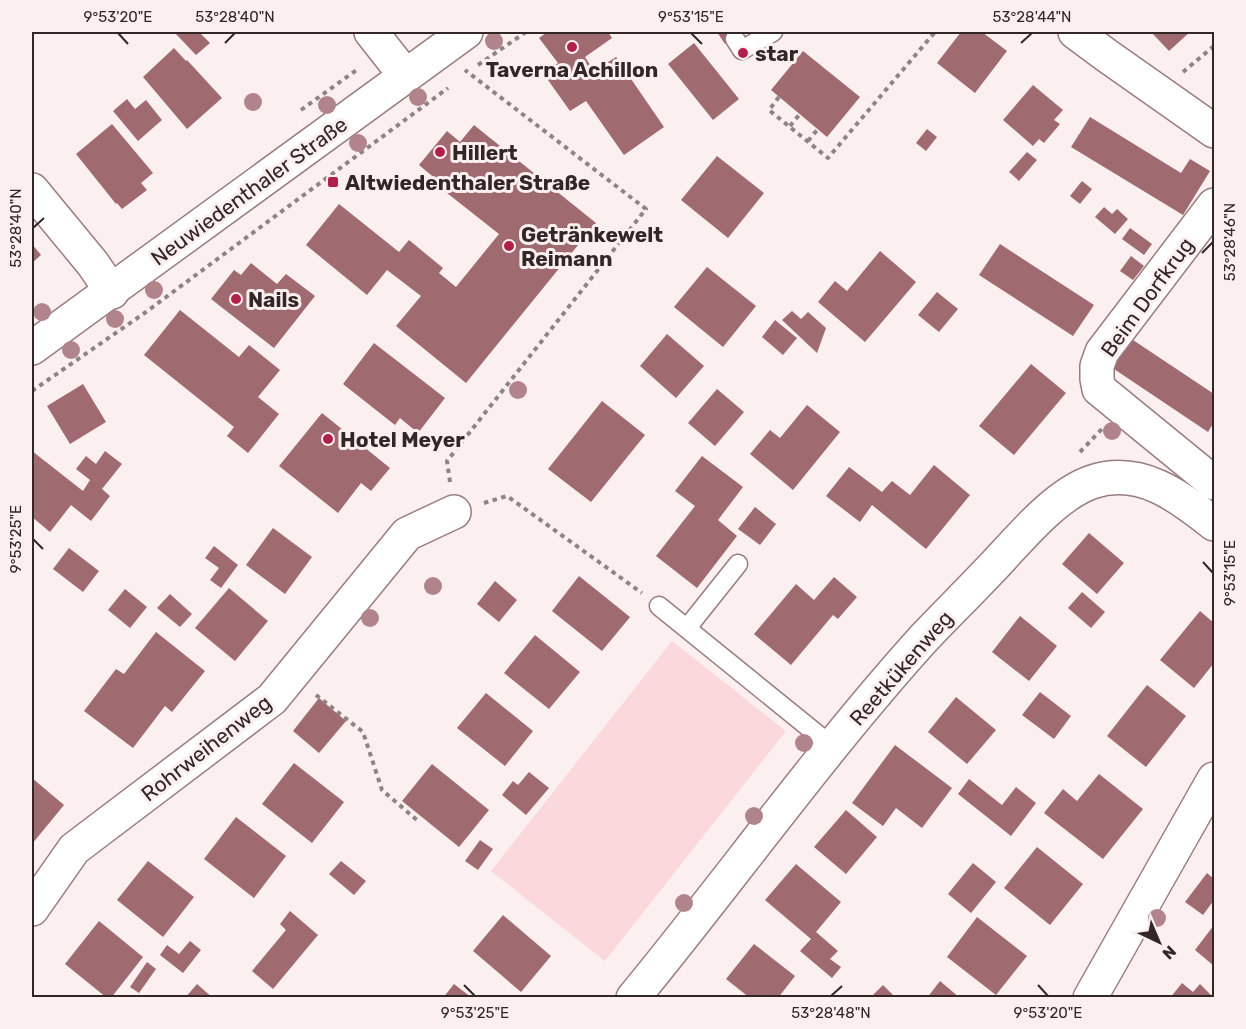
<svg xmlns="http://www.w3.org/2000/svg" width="1246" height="1029" font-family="Rubik,sans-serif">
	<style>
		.green { fill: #fbd8db }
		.building { fill: #a06a71 }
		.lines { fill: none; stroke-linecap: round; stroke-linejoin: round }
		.lane-casing { stroke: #997d80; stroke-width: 21 }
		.street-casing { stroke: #997d80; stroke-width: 36 }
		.secondary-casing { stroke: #997d80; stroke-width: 36 }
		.path { stroke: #908384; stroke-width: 4; stroke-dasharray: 4.5 4.5; stroke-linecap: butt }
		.lane { stroke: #fff; stroke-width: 18 }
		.street { stroke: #fff; stroke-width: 33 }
		.secondary { stroke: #fff; stroke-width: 33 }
		.tree { fill: #b1848c }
		.ticks { fill: none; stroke: #322627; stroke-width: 2 }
		.poi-dot { fill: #b11f4b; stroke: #fceff0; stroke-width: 2 }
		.labels { text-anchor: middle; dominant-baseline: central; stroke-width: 6; stroke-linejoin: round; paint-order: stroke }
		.poi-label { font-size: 21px; font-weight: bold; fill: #322627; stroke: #fceff0; text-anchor: start }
		.street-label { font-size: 21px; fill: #322627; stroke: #fceff0 }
		.neatline { fill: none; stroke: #322627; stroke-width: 2 }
		.ticks-label { font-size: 15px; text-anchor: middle; fill: #322627 }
	</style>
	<rect width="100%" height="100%" fill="#fceff0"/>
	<polygon class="green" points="672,641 786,731 605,961 491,871"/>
	<g class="building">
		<polygon points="174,32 199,32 210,43 196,55"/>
		<polygon points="547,32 608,32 612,38 585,57 594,71 616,57 664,127 624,155 586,101 570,111 543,73 558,63 539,38"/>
		<polygon points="717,32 746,32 725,44"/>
		<polygon points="961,32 982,32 1007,51 975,93 937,63"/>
		<polygon points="1153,32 1190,32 1169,51 1152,33"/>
		<polygon points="694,43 739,99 713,120 668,64"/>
		<polygon points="174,48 186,61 187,60 222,98 187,129 143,77"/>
		<polygon points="803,51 860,97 827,137 771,90"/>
		<polygon points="1033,85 1063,110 1054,120 1060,124 1044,143 1039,139 1033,146 1003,120"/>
		<polygon points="127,99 135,109 146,100 162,120 138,141 113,111"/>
		<polygon points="1090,117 1181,173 1190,159 1210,171 1183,215 1071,147"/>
		<polygon points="112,124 153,173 141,183 147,190 122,209 117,203 116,204 76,154"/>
		<polygon points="474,125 596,223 466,383 396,326 421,296 387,270 367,295 306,245 339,204 399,252 409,240 443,268 439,273 456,287 499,234 447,193 449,190 419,165 447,131 460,142"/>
		<polygon points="927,129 937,137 926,151 916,143"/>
		<polygon points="1027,152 1037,160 1019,181 1009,172"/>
		<polygon points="717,156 764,193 728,238 681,200"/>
		<polygon points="1082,181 1092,189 1080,204 1070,196"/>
		<polygon points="1104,207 1112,214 1117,209 1128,219 1115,234 1095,217"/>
		<polygon points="1130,228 1152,244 1144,255 1122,239"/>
		<polygon points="32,244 41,255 32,263"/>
		<polygon points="1000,244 1094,305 1073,336 979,275"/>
		<polygon points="880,251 916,282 865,342 818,302 835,281 847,291"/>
		<polygon points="1131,256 1144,266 1133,280 1120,271"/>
		<polygon points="251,263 277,284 286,274 315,296 274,348 211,299 234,270 241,275"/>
		<polygon points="707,267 756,306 723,347 674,307"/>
		<polygon points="937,292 958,309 939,332 918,315"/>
		<polygon points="180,310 239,357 249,345 280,370 258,397 279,414 248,453 227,436 234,427 144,355"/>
		<polygon points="792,311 801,319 808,312 826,328 817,353 782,320"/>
		<polygon points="775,320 797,338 783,355 762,337"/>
		<polygon points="667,334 704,366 676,398 640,366"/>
		<polygon points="1130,338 1214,394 1214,422 1208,432 1111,367"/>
		<polygon points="374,343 445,398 418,433 400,418 395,425 343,384"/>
		<polygon points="1031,364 1066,393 1014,455 979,426"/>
		<polygon points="83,384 106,422 70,444 47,406"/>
		<polygon points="717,389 744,412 715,446 688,423"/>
		<polygon points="602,401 645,435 591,502 548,469"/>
		<polygon points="807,405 840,432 793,490 750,454 770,430 780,438"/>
		<polygon points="322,413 390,468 371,491 361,483 338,513 279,466"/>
		<polygon points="32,451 83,491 90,480 76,469 86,456 96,464 105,451 122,464 102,489 110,496 91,521 71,505 50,532 32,517"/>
		<polygon points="702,456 743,487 718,520 737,536 697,588 656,556 695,506 675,491"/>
		<polygon points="934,465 970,495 926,549 872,505 860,522 826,496 849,467 882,492 892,481 910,495"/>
		<polygon points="755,507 776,524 760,545 738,529"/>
		<polygon points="273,528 312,557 285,594 246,565"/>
		<polygon points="1089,533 1124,563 1097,594 1062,564"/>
		<polygon points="214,546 238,565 221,588 210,580 219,568 205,558"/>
		<polygon points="69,548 99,571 83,592 53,569"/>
		<polygon points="579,576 630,617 602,651 552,611"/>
		<polygon points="834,577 857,597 838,619 833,615 791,665 754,634 796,584 814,600"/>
		<polygon points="495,581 517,600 499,622 477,604"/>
		<polygon points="229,588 268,621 235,661 195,628"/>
		<polygon points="125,589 147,607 130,628 108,610"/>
		<polygon points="1082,592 1105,612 1091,628 1068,608"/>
		<polygon points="170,594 192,614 180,627 157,608"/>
		<polygon points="1200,611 1214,623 1214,663 1194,688 1160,660"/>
		<polygon points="1020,616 1057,646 1029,681 992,652"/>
		<polygon points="156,632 205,671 172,712 165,706 133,748 84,711 116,669 124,674"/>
		<polygon points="535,635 580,672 549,709 504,673"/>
		<polygon points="1147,685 1186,716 1146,767 1107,736"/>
		<polygon points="1040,692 1071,716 1054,739 1022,715"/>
		<polygon points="486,693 533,731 505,766 457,728"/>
		<polygon points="956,697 996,730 967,764 928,732"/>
		<polygon points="319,698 346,721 319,753 293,731"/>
		<polygon points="895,745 952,788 922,828 896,808 883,826 852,803"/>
		<polygon points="294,763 344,802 312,843 262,804"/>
		<polygon points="432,764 489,810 459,847 402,801"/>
		<polygon points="529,772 549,788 526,815 502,795 513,781 518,785"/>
		<polygon points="1099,774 1143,809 1103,859 1044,813 1063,789 1077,801"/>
		<polygon points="32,778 64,805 32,844"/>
		<polygon points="969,779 1002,805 1016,787 1036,803 1011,836 958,794"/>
		<polygon points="846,810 877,837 846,874 814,847"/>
		<polygon points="236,817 286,856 254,898 204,859"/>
		<polygon points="480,840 493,849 478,870 465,861"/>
		<polygon points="1037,847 1083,884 1050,925 1004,888"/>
		<polygon points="148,861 194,897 163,937 117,900"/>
		<polygon points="341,861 366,881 354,895 329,874"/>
		<polygon points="973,863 996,882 971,913 948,894"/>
		<polygon points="796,864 841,902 816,932 838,951 830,959 841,967 832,978 800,951 811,939 765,900"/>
		<polygon points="1207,873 1214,879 1214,900 1203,915 1185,902"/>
		<polygon points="290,911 318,935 273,989 252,971 286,930 280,924"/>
		<polygon points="503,915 551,956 521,992 473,951"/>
		<polygon points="977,917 1027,956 996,995 947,957"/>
		<polygon points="99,921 143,957 111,998 107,998 65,964"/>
		<polygon points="1214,925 1214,966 1195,950"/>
		<polygon points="190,941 201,950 183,973 160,955 167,945 179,954"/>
		<polygon points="754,944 795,976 778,998 750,998 726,979"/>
		<polygon points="147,962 156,969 139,993 130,987"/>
		<polygon points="940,981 960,998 927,998"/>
		<polygon points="1182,983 1193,992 1200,984 1214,998 1170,998"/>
		<polygon points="197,984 213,998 185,998"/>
		<polygon points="454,984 472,998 443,998"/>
		<polygon points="883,985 896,998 870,998"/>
	</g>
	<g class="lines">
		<defs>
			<g id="lane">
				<polyline points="735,39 742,50 773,32"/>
				<polyline points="659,606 833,747"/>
				<polyline points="687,628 738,564"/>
			</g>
			<g id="street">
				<polyline points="371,32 405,75"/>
				<polyline points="1075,32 1106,55 1214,131"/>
				<polyline points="32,190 93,264 112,292"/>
				<polyline points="1214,205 1102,352 1097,366 1097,379 1099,389 1214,483"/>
				<polyline points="32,909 74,849 272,699 407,534 454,512"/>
				<path d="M 633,998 C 731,879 821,752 924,638 C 946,615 968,593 990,570 C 1018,541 1054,495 1092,482 C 1140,466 1179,496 1214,524"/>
				<polyline points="1090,998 1214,779"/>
			</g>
			<polyline id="secondary" points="32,348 466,32"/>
		</defs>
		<use href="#lane" class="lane-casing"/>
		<use href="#street" class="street-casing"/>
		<use href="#secondary" class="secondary-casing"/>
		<g class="path">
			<polyline points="478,65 526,32"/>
			<polyline points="1183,72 1214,46"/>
			<polyline points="779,97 769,110 828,158 935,32"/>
			<polyline points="301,110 358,69"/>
			<polyline points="790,126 800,114"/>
			<polyline points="808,141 818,129"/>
			<polyline points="32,391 146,312 448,88"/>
			<polyline points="1080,452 1102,429"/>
			<polyline points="450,482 447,461 646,209 465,70"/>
			<polyline points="484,503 507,496 642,593"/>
			<polyline points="316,695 363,732 382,790 418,821"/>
		</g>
		<use href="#lane" class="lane"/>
		<use href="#street" class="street"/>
		<use href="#secondary" class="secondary"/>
	</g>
	<g class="tree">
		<circle cx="494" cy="41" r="9"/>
		<circle cx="418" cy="97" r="9"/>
		<circle cx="253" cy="102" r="9"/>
		<circle cx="327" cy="105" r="9"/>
		<circle cx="358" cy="143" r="9"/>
		<circle cx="154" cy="290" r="9"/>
		<circle cx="42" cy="312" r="9"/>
		<circle cx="115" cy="319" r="9"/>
		<circle cx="71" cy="350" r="9"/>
		<circle cx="518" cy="390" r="9"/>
		<circle cx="1112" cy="431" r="9"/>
		<circle cx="433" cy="586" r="9"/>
		<circle cx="370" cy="618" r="9"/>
		<circle cx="804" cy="743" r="9"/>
		<circle cx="754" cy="816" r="9"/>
		<circle cx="684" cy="903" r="9"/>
		<circle cx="1157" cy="918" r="9"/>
	</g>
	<path class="ticks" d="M 118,33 L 128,44M 691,33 L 702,44M 225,43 L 235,33M 1021,43 L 1032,33M 33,228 L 44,218M 1202,253 L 1213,242M 33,539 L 43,549M 1203,562 L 1213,573M 464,985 L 475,996M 1038,985 L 1048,996M 831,996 L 842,986"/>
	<g class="poi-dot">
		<circle cx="572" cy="47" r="6"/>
		<circle cx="743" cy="53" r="6"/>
		<circle cx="440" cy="152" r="6"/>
		<rect x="327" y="176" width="12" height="12" rx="3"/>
		<circle cx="509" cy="246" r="6"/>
		<circle cx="236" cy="299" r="6"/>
		<circle cx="328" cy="439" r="6"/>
	</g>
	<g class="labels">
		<g class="poi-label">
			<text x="755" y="53">star</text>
			<text x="572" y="69" text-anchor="middle">Taverna Achillon</text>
			<text x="452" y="152">Hillert</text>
			<text x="345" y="182">Altwiedenthaler Straße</text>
			<text x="521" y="234">Getränkewelt<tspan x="521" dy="24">Reimann</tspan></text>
			<text x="248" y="299">Nails</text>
			<text x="340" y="439">Hotel Meyer</text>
		</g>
		<g class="street-label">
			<text transform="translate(249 191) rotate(-36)">Neuwiedenthaler Straße</text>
			<text transform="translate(1147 297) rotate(-54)">Beim Dorfkrug</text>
			<text transform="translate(901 668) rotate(-49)">Reetkükenweg</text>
			<text transform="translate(206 748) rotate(-38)">Rohrweihenweg</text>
		</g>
	</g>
	<rect width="1246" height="1029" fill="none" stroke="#fceff0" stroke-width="66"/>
	<g transform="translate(1159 942) rotate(136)" stroke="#fceff0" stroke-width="4.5" paint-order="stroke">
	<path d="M0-4.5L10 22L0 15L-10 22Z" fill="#322627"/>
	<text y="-9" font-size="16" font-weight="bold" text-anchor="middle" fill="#322627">N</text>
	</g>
	<rect x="33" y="33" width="1180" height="963" class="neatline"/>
	<g class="ticks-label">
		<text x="118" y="22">9°53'20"E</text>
		<text x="235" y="22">53°28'40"N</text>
		<text x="691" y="22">9°53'15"E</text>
		<text x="1032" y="22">53°28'44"N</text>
		<text transform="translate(16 228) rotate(-90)" y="5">53°28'40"N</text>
		<text transform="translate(1230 242) rotate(-90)" y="5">53°28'46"N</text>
		<text transform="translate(16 539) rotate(-90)" y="5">9°53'25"E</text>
		<text transform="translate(1230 573) rotate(-90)" y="5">9°53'15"E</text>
		<text x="475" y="1018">9°53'25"E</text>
		<text x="831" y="1018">53°28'48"N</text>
		<text x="1048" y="1018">9°53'20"E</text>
	</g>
</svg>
